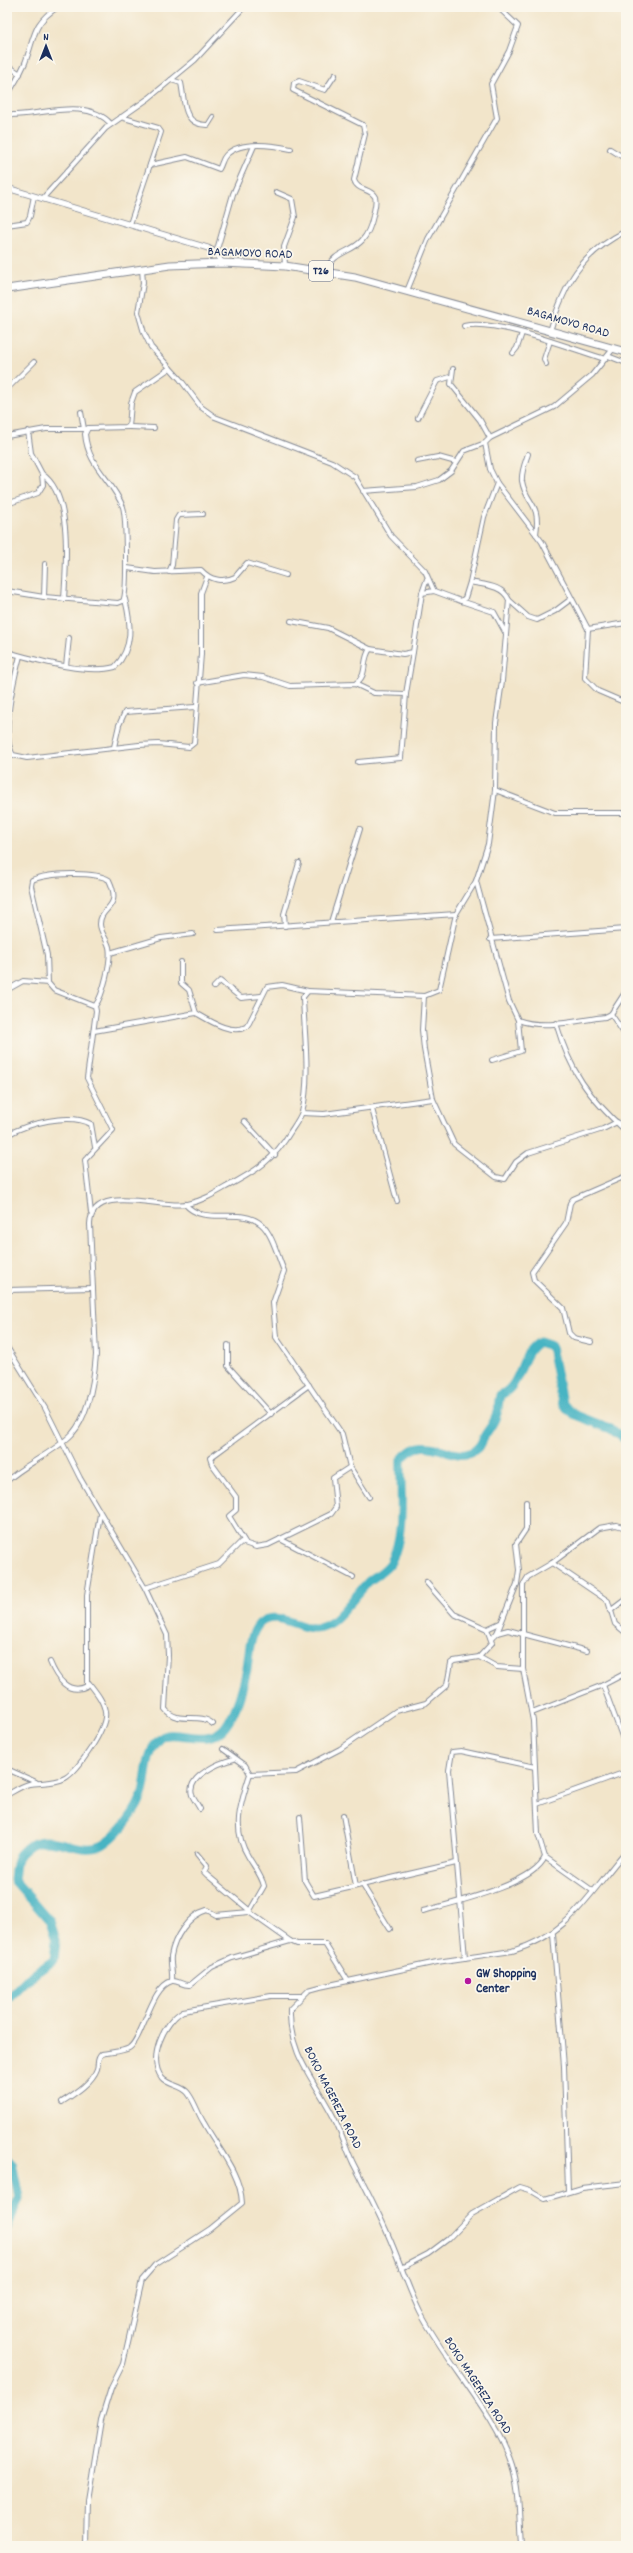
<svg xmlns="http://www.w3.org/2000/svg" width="633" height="2553" font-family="Dekko,sans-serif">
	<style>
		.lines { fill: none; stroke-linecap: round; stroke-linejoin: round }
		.river { stroke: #47b4c3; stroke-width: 9 }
		.minor-casing { stroke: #868a94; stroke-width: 6 }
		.tertiary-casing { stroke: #868a94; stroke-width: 7 }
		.trunk-casing { stroke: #868a94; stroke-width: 9 }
		.minor { stroke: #fff; stroke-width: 4 }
		.tertiary { stroke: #fff; stroke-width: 5 }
		.trunk { stroke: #fff; stroke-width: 7 }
		.poi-dot { fill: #b5179e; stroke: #fbf7ec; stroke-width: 1.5 }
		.labels { text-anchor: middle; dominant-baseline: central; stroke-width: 3.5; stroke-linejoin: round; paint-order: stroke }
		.shield { fill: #fbf7ec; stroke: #5e6b89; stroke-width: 1 }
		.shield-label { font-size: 12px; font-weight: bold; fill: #1b2f5e }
		.street-label { font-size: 13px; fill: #1b2f5e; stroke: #fbf7ec }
		.poi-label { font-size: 13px; font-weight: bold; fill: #1b2f5e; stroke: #fbf7ec; text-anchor: start }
	</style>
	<rect width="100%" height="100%" fill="#fbf7ec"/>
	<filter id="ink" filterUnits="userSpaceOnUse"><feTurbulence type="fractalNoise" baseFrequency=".025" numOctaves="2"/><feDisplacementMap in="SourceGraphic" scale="8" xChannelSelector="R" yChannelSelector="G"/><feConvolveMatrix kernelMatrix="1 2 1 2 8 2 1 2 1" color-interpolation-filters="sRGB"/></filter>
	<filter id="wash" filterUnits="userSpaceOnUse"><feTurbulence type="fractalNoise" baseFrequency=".012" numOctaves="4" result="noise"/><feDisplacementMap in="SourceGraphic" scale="16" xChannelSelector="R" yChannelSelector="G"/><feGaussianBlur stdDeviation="0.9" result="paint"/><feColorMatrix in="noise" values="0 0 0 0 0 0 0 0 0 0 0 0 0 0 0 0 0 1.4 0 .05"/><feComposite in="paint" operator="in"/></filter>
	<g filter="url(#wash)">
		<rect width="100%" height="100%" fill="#f2e5ca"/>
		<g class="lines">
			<g class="river">
				<path d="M 7,1999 L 26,1980 L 54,1960 L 56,1940 L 50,1921 L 14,1880 C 15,1874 15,1863 18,1857 C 19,1854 23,1851 25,1849 C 49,1826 82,1862 107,1842 C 121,1831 138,1810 143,1792 C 148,1773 145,1753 161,1738 C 173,1727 208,1749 225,1727 C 237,1712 243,1687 247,1669 C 249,1655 249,1634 260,1623 C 274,1610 296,1627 312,1628 C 330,1629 339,1615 350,1603 C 356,1596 362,1589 368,1582 C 375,1576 387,1570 391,1562 C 406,1533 400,1491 401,1460 C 426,1427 453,1467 475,1450 C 480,1447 483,1440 485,1435 C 489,1429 494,1423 496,1416 C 499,1409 498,1402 500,1395 C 523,1386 519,1353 539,1342 L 551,1346 L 562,1403 L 573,1414 L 611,1429 L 626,1440"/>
				<polyline points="7,2159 12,2163 19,2198 7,2228"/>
			</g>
		</g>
	</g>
	<g filter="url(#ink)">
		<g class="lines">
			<defs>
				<g id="minor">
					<polyline points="7,65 20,74"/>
					<path d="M 171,80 L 181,83 C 185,101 182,126 208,125 L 213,117"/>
					<path d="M 7,95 C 14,85 20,74 25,63 C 35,37 32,23 58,7"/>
					<path d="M 7,115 C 38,117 86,96 111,124"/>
					<polyline points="121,117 158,128 161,132 130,224"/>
					<polyline points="610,149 626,159"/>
					<path d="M 150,165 L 187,157 L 219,169 C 222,164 222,159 226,155 C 241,140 272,145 291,149"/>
					<polyline points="276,192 292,199 295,217 284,247 285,266"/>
					<polyline points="43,198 106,128 149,98 195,60 244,7"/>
					<polyline points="7,225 27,222 30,216 34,196"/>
					<polyline points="216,253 233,194 254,146"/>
					<polyline points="142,268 143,283 138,312 144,333 151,347 180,379 201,407 215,417 332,462 355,477 391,536 425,571 434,591"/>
					<path d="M 325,272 C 338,242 364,259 373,216 C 374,210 377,202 375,197 C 371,188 357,191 354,180 L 365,134 L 363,125 L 293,90 L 294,83 L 299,81 L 325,90 L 335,75"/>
					<polyline points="407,291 428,239 497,118 491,84 509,51 518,26 498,7"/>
					<path d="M 464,326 C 494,318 572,349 605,359"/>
					<path d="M 550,331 C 565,283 580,254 626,231"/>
					<polyline points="513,353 517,348 522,333"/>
					<polyline points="608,356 626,363"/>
					<polyline points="546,364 544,359 550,341"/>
					<polyline points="453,369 451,384 480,420 490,438"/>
					<polyline points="7,389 34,362"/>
					<polyline points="81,412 84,429"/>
					<polyline points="418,418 437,381 450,377"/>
					<polyline points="130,427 154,428"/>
					<polyline points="7,436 46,429 86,429"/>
					<path d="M 528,454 C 525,463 521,472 522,481 C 526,505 541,501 536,534"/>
					<polyline points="417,461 438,457 456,462"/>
					<path d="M 42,474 C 73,495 66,565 64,599"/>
					<polyline points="497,483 542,542 588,629 585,678 598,691 626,703"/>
					<polyline points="363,491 417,487 439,480 451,471 464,451 485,443"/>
					<polyline points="7,504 38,493 43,485 42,474 31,453 28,431"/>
					<path d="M 127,568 L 155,572 L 201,570 C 210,580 223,583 235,577 L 247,563 L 286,575"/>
					<polyline points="169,572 172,565 176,520 179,515 203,514"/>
					<path d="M 7,591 L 44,597 L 118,603 L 123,601 C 128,593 126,516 123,507 C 112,479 88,467 85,434 L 88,428 L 129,427 L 131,403 L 135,392 L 170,368"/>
					<polyline points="422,593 434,591 461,601 465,598 470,582"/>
					<polyline points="44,597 45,564"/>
					<polyline points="509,600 528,617 537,620 555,611 571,599"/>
					<polyline points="461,601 494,612 505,632"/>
					<polyline points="291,621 328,628 370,649"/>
					<polyline points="588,629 626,623"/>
					<path d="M 7,652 C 37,660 85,675 115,667 C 134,647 131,623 125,599"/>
					<path d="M 20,656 C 14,679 0,734 13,755 L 27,758 L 139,745 L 158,744 L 189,747 L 194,743 L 201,654 L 201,593 L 207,577"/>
					<polyline points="66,666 69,638"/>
					<polyline points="197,683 244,675 263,677 290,686 355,684 374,693 406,694"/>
					<path d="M 355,684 C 369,675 361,661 370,649 L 403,654 L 413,652 L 422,593 L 427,579"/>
					<polyline points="114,747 119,725 125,712 195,707"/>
					<polyline points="358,762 401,758 406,694 413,652"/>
					<polyline points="495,790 555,813 626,813"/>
					<path d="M 476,881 L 509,1001 L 518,1020 C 544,1030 578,1020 605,1017 L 611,1014 L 626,991"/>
					<polyline points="331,922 360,829"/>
					<polyline points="285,926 284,914 299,863"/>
					<polyline points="218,930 456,914"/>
					<polyline points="490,939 626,929"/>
					<polyline points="110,953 161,938 193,934"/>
					<path d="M 181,962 L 181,983 L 189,990 L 196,1013 C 210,1021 231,1035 246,1027 L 249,1023 L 267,987 L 282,985 L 308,991"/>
					<polyline points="214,987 220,981 241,998 261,996"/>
					<polyline points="7,990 23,981 48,983"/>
					<polyline points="424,996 422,1030 424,1049 433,1099 454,1144 496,1177 505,1179 516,1162 528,1153 603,1129 617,1122"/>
					<polyline points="611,1014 626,1036"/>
					<path d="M 556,1023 C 570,1071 588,1097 626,1131"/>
					<polyline points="94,1031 196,1013"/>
					<polyline points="492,1060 521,1051 518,1020"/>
					<polyline points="372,1109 397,1201"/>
					<polyline points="302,1113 324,1114 433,1099"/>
					<polyline points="244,1121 275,1155"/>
					<polyline points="620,1125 626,1118"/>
					<path d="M 7,1135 C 27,1124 69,1112 91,1124 L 95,1147"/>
					<path d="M 185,1204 C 204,1227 240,1206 261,1224 C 272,1233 278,1257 284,1271 L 273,1303 L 276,1337 L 342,1434 L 350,1467 L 369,1497"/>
					<path d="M 91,1213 L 85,1160 L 113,1130 L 87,1078 L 96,1011 L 95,1006 L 54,990 L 48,983 L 47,955 L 31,886 L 32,880 C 48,873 95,871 109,880 C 123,909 100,906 100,924 C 100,932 107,939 109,947 C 112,959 103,996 95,1006"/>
					<polyline points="7,1290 93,1288"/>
					<polyline points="591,1342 574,1338 569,1333 563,1308 534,1280 532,1272 566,1223 570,1203 573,1199 626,1176"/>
					<polyline points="228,1345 228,1366 271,1414"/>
					<path d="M 7,1347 L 45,1408 L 80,1478 L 145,1588 L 167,1635 L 168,1655 L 165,1709 C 178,1726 199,1711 213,1724"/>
					<path d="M 7,1481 C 26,1463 54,1453 72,1434 C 89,1415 94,1380 96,1355 L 90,1224 C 92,1182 160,1209 187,1204 C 202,1201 214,1194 226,1187 C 256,1171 274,1160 291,1131 C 295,1125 300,1118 302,1112 C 311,1079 304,1031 303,997 L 308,991 L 424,996 L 439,990 L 456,914 L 476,881 L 488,844 L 495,790 L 496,723 L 502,681 L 509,600 C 503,585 484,585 470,582 L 484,517 L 497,483 L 490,469 L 485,443 L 490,438 L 554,407 L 592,375 L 613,349"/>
					<polyline points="280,1539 353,1577"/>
					<polyline points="245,1542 229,1516 236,1510 236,1497 212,1464 210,1458 309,1385"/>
					<polyline points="552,1563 608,1601 615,1624 626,1633"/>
					<polyline points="145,1588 219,1564 241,1542 256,1547 268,1545 331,1514 336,1507 333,1478 350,1467"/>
					<polyline points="610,1611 626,1599"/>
					<polyline points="487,1629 500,1623"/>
					<polyline points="497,1633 517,1584 519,1570 516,1544 526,1529 526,1502"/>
					<polyline points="492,1638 497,1633 508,1630 587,1651"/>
					<polyline points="479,1657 497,1667 523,1669"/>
					<path d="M 50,1662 C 56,1677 68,1696 87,1686 L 87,1595 L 100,1514"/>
					<polyline points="603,1685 626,1747"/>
					<polyline points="532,1713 603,1685 626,1673"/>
					<path d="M 223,1749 L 245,1765 L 250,1774 C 241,1803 231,1828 248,1856 C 253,1865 262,1876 264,1886 L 249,1912 L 290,1941 L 297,1944 L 325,1944 L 348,1981"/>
					<polyline points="7,1769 36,1782"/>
					<polyline points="250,1774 296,1772 340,1749 396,1711 426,1703 447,1685 451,1663 454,1661 479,1657 492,1643 487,1629 454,1614 426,1582"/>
					<path d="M 7,1795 C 14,1791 21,1786 29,1784 C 41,1782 54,1784 65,1778 C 78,1771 108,1727 105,1712 C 104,1701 95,1691 89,1683"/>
					<polyline points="537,1804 626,1772"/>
					<path d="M 200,1809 C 198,1805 194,1800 192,1795 C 186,1776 221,1762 234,1759"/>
					<polyline points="343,1815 356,1886"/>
					<polyline points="300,1817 305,1881 314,1896 456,1863"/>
					<polyline points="197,1854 207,1866 204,1872 207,1875 249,1910"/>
					<polyline points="362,1884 390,1929"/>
					<polyline points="593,1891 545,1857 538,1834 533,1721 523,1669 523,1585 528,1577 552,1563 599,1528 616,1525 626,1528"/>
					<path d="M 423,1911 C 452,1903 533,1885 545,1857"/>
					<polyline points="553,1934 564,2066 568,2191"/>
					<polyline points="465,1958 449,1770 452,1752 461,1751 535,1767"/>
					<path d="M 172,1981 C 173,1972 170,1965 171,1956 C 174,1938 188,1915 207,1910 L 216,1915 L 249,1912"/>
					<path d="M 62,2102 C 74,2094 92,2083 97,2069 C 99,2063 96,2059 102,2054 C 110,2052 122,2052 129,2048 C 143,2039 151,1986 172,1981 C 178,1980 183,1986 190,1985 L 212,1967 L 232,1958 L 290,1941"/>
					<polyline points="401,2268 428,2254 448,2239 472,2214 520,2187 530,2190 545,2199 582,2188 626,2183"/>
					<path d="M 87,2546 L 88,2500 L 101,2420 L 111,2388 L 123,2364 L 142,2280 L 155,2265 L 210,2229 L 242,2203 C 241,2174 217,2147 204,2123 C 198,2114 195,2102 188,2093 C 182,2085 169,2086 162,2078 C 147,2058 164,2022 183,2011 L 271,1996 L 301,1996"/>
					<path d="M 521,2546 C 519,2520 520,2490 512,2465 C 495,2413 446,2363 420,2312 C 408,2288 400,2262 389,2237 C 378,2211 366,2188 353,2163 C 347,2150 343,2137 337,2124 C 318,2083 288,2057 290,2009 L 309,1990 L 320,1987 L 437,1962 L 512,1951 C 570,1935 589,1893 626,1851"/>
				</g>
				<polyline id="tertiary" points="7,188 208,248 216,253 222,263"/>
				<polyline id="trunk" points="7,289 170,265 222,263 285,266 355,277 626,352"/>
			</defs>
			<use href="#minor" class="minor-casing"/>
			<use href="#tertiary" class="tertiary-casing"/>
			<use href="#trunk" class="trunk-casing"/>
			<use href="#minor" class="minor"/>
			<use href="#tertiary" class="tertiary"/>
			<use href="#trunk" class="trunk"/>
		</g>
	</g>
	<circle class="poi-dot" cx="468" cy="1981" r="4"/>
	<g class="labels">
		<rect class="shield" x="309" y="261" width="24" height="20" rx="3"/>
		<g class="shield-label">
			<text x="321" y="271">T26</text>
		</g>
		<g class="street-label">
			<text transform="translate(250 254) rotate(2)">BAGAMOYO ROAD</text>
			<text transform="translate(568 323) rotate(16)">BAGAMOYO ROAD</text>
			<text transform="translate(332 2098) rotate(63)">BOKO MAGEREZA ROAD</text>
			<text transform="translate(477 2386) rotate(57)">BOKO MAGEREZA ROAD</text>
		</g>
		<g class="poi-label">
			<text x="476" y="1974">GW Shopping<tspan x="476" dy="15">Center</tspan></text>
		</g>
	</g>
	<rect width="633" height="2553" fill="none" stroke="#fbf7ec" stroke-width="24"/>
	<g transform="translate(46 46)" stroke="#fbf7ec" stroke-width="3" paint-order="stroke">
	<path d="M0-3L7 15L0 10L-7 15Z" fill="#1b2f5e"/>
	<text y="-6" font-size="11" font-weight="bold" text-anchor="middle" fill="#1b2f5e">N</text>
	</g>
</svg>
